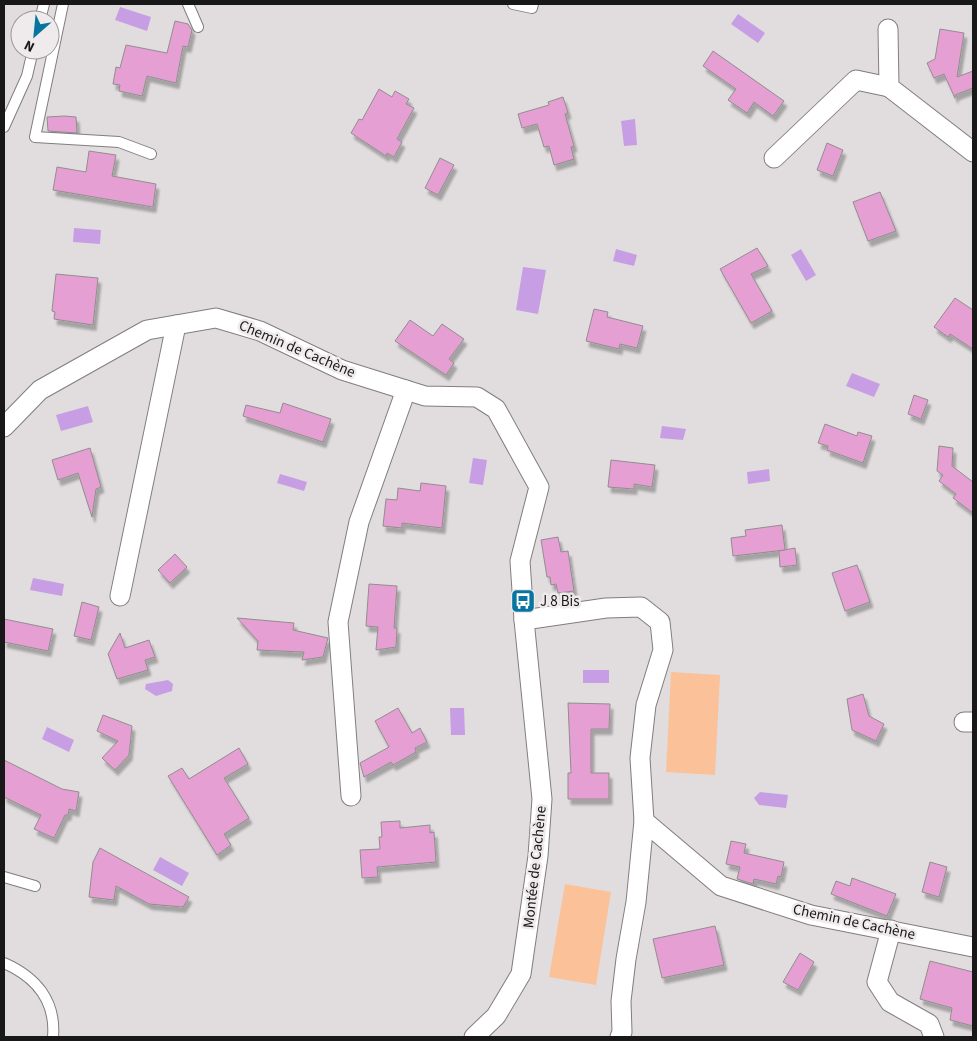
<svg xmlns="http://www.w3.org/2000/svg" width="977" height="1041" font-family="'Source Sans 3',sans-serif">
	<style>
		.green { fill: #fbc199 }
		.water { fill: #c79ee3 }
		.building { fill: #e59fd2; stroke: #918d8f; filter: url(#shadow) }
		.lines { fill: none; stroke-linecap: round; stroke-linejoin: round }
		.service-casing { stroke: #827d7e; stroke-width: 12 }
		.minor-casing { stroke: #827d7e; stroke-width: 21 }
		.service { stroke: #fff; stroke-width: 10 }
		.minor { stroke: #fff; stroke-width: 19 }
		.labels { text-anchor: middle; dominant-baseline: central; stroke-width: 5; stroke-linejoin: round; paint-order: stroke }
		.street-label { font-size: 15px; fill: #191818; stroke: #efeaeb }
		.poi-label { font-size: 15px; fill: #191818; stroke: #efeaeb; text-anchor: start }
	</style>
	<defs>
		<filter id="shadow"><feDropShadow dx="3" dy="5.5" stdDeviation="1" flood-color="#0004"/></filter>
	</defs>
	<rect width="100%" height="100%" fill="#e1ddde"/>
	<g class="green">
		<polygon points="671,672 720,675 715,775 666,772"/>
		<polygon points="565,884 611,892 596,985 549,977"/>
	</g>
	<g class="water">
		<polygon points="120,7 151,17 147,31 115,20"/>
		<polygon points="738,14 765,33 758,43 731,24"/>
		<polygon points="635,119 637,145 624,146 621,121"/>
		<polygon points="74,228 101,230 100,244 73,242"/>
		<polygon points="616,249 637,255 634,266 613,261"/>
		<polygon points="801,249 816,275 806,281 791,255"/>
		<polygon points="523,267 546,270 538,314 516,310"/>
		<polygon points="852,373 880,384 874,397 846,386"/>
		<polygon points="88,406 93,422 61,431 56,415"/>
		<polygon points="662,426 686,429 683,440 660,438"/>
		<polygon points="473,458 487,460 483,485 469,483"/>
		<polygon points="769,469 770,481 748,484 747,472"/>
		<polygon points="280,474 307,482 304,491 277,483"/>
		<polygon points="33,578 64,584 62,596 30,590"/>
		<rect x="583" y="670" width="26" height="13"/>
		<polygon points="168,680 173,684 172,691 156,696 145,689 146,684"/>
		<polygon points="450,708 464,708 465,735 451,735"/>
		<polygon points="47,727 74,740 69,752 42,739"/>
		<polygon points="760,792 788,795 786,808 759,805 754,798"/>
		<polygon points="160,857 189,873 182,886 153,870"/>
	</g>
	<g class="building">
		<polygon points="175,21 188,24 192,30 188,47 183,46 176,83 147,76 142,96 119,91 120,85 113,84 116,67 120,68 126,45 167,53"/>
		<polygon points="940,29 964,33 957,77 973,71 973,88 955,95 955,98 944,74 934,78 927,63 935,59"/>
		<polygon points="713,51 784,101 773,116 754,102 747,113 728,100 736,89 703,66"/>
		<polygon points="379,89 392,97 395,91 409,99 406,104 414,108 397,139 402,142 394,157 387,153 386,156 351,133 359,119 362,120"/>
		<polygon points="563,97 568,113 565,114 574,146 571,147 574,159 554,165 549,146 544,147 537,124 522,128 518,114 549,105 548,102"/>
		<polygon points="64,116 76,117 77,133 48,131 47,117"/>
		<polygon points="827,143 843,150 833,176 817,170"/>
		<polygon points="89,151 116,155 112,176 156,184 153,207 53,190 57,167 86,172"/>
		<polygon points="440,158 454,165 438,195 425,188"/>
		<polygon points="880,192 896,231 868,241 853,202"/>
		<polygon points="757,248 768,266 751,274 772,311 751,323 720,269"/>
		<polygon points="56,274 98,278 93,325 54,319 55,312 52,311"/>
		<polygon points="955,298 973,310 973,349 950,334 948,337 934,327"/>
		<polygon points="594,309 608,312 607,317 643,326 637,348 620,344 619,349 586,341"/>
		<polygon points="410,320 433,336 442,324 464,339 449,359 454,363 446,375 395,341"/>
		<polygon points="914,395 928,400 921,419 908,414"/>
		<polygon points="283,403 331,419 323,442 243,416 246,405 280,413"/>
		<polygon points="825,424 857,436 858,432 872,436 863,463 827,450 828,446 818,443"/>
		<polygon points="939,446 953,448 952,466 973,482 973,513 953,498 956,494 939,481 943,475 937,471"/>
		<polygon points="90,448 101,487 96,489 92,517 78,473 58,480 52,460"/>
		<polygon points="611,460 655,465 652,487 634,484 634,489 608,487"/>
		<polygon points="421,483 446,486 442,528 402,523 402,528 383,526 386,499 397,500 398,488 420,491"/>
		<polygon points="782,525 785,550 733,556 731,538 746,536 745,530"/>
		<polygon points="558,537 561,552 568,551 574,591 558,593 556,584 551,585 550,577 547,577 541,540"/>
		<polygon points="795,548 797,565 780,567 779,551"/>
		<polygon points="175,554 187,567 170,583 158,570"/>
		<polygon points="857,565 870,602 845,611 832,573"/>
		<polygon points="369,584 397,586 394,628 397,628 396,647 376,650 378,627 366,626"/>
		<polygon points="82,602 99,607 91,640 74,636"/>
		<polygon points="237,618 294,623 293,630 328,638 323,657 302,660 304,652 257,650 258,641"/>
		<polygon points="4,619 53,629 48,651 4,642"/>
		<polygon points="120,633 125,648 149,640 155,657 145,660 148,670 117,679 108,654"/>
		<polygon points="863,694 869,716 884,724 876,741 852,730 847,699"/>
		<polygon points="568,703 610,704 609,729 591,729 591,773 609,773 609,799 568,799 568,773 571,773"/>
		<polygon points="398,708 412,733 420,728 427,742 415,748 416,752 393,765 391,762 364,777 360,763 389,747 375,721"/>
		<polygon points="103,715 132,726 129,755 115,770 102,758 118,741 97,731"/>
		<polygon points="239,748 248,764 224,778 249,818 224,834 231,845 217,855 168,776 182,768 189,779"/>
		<polygon points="4,760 62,789 79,792 76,811 69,809 68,815 65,815 54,838 34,829 41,815 4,797"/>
		<polygon points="400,821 400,828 430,825 430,833 434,832 436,862 377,867 378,877 362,878 360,850 380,849 379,837 382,837 381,822"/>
		<polygon points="731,841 746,844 744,853 784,862 781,877 778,876 776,884 754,879 753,884 737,879 740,867 726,864"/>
		<polygon points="100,848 189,897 183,907 149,904 116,886 114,900 89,897 93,862"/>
		<polygon points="930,862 947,867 939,897 922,892"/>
		<polygon points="852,878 896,894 887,916 831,894 836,881 850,886"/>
		<polygon points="715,926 724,965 662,978 653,939"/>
		<polygon points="800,953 814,962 798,990 783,982"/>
		<polygon points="930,961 973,972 973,1026 950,1020 952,1008 920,999"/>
	</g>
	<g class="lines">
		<defs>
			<g id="service">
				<polyline points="63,4 35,137 119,142 151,154"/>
				<polyline points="188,4 198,27"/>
				<polyline points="513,4 532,8 533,4"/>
				<polyline points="40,20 44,4"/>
				<polyline points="4,127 27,76 33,50"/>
				<polyline points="4,877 35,886"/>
				<path d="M 4,963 C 36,977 56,1001 53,1037"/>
			</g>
			<g id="minor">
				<polyline points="888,29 889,87 973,152"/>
				<polyline points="774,158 856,80 889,87"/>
				<polyline points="4,427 40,390 147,330 216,318 260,331 342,370 425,396 477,397 496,409 539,487 520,561 524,620 606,608 641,607 660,622 663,650 646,705 640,758 644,821 721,886 811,915 973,947"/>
				<polyline points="120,596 176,325"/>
				<polyline points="964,722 973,722"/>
				<polyline points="351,796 338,622 359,522 406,390"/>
				<polyline points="891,930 877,982 890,1002 929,1024 934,1037"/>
				<polyline points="474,1037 496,1016 521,974 538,856 542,799 524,620"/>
				<polyline points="620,1037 622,1032 621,1001 626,959 636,902 644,821"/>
			</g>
		</defs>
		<use href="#service" class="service-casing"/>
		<use href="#minor" class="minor-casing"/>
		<use href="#service" class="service"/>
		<use href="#minor" class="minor"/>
	</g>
	<defs>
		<symbol id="bus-square" viewBox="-11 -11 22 22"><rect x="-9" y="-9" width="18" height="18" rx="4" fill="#0775a0" stroke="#efeaeb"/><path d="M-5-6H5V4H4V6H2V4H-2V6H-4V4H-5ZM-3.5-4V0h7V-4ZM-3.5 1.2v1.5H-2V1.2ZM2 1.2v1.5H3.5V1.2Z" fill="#fff"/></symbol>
	</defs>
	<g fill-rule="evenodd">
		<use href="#bus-square" x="509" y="587" width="28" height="28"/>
	</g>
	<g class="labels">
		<g class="street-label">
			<text transform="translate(297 349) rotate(23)">Chemin de Cachène</text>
			<text transform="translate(535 867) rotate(-84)">Montée de Cachène</text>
			<text transform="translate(854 922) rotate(12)">Chemin de Cachène</text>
		</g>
		<g class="poi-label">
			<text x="540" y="601">J 8 Bis</text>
		</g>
	</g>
	<rect width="977" height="1041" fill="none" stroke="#191818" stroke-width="10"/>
	<g transform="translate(35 35) rotate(207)"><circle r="24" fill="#efeaeb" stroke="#999697"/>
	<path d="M0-4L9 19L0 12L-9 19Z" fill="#0775a0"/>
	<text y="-8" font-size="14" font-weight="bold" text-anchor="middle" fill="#191818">N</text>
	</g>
</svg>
